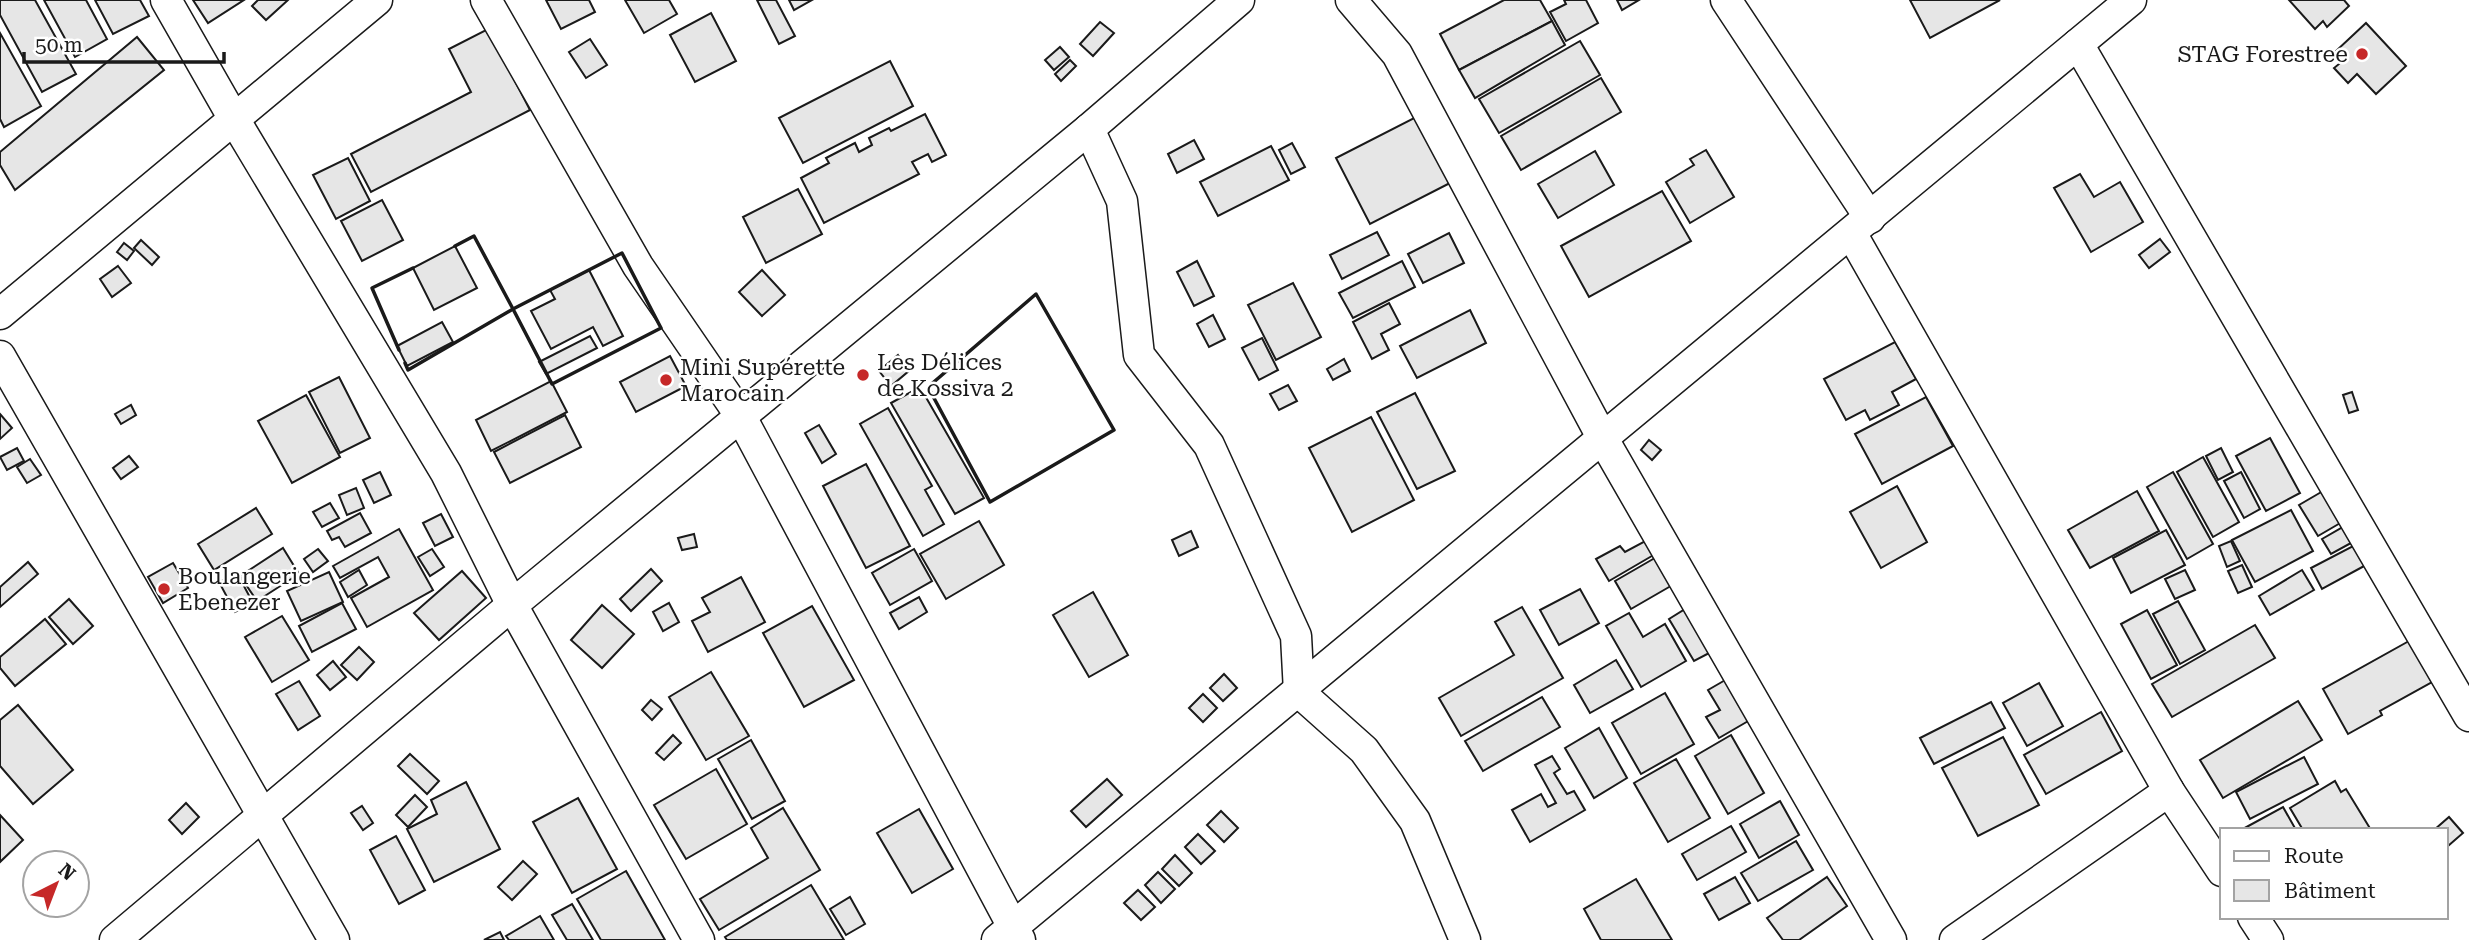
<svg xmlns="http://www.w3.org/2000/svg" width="2469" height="940" font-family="'Roboto Serif',serif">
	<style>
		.building { fill: #e6e6e6; stroke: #1a1a1a; stroke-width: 2 }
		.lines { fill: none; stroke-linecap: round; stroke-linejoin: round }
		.minor-casing { stroke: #1a1a1a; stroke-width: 33 }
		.minor { stroke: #fff; stroke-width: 30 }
		.wall { stroke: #1a1a1a; stroke-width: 3.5 }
		.poi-dot { fill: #c62828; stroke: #fff; stroke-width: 2.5 }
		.labels { text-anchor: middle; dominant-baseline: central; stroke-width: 5; stroke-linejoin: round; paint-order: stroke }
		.poi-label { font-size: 23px; fill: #1a1a1a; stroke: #fff; text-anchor: start }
	</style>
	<rect width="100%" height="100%" fill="#fff"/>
	<g class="building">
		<polygon points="0,0 35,0 76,74 42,92 0,15"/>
		<polygon points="44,0 86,0 107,39 75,57"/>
		<polygon points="95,0 140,0 149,16 113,34"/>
		<polygon points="193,0 244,0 208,23"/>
		<polygon points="258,0 288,0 266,20 252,6"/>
		<polygon points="546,0 589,0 595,12 561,29"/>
		<polygon points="625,0 669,0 677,14 644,33"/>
		<polygon points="757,0 776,0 795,36 779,44"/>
		<polygon points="789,0 812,0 794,10"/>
		<polygon points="1504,0 1540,0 1552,21 1459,70 1440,34"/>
		<polygon points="1564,0 1586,0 1598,23 1566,41 1550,12 1566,4"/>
		<polygon points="1617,0 1639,0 1622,10"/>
		<polygon points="1910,0 2000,0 1930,38"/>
		<polygon points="2289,0 2344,0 2349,6 2327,27 2323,21 2315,29"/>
		<polygon points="711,13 736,61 695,82 670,35"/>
		<polygon points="1552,21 1565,45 1475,98 1459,70"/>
		<polygon points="1100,22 1114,33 1093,56 1080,44"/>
		<polygon points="2366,23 2406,66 2376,94 2357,74 2348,83 2334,68 2344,60 2336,51"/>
		<polygon points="488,29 530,110 371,192 351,154 471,92 449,49"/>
		<polygon points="0,33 41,106 4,127 0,119"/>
		<polygon points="137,37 164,70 15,190 0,165 0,152"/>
		<polygon points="590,39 607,65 586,78 569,52"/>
		<polygon points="1580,41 1600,75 1499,133 1479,99"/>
		<polygon points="1060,47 1069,57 1054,70 1045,60"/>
		<polygon points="1070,60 1076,66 1061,81 1055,74"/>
		<polygon points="890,61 913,106 803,163 779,118"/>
		<polygon points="1601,78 1621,112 1521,170 1501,136"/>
		<polygon points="925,114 946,155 932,162 928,154 912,162 919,174 824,223 801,178 829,163 826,158 855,143 859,152 872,145 869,138 889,128 891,131"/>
		<polygon points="1418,116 1452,182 1370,224 1336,158"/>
		<polygon points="1194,140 1204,159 1177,173 1168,154"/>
		<polygon points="1292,143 1305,167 1291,174 1279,150"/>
		<polygon points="1271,146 1289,180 1218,216 1200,182"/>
		<polygon points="1706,150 1734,197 1690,223 1666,182 1694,165 1690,159"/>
		<polygon points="1595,151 1614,185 1558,218 1538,184"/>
		<polygon points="348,158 370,201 336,219 313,175"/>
		<polygon points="2080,174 2094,197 2120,182 2143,222 2091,252 2054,188"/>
		<polygon points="798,189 822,234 766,263 743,217"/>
		<polygon points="1662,191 1691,241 1589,297 1561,246"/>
		<polygon points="382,200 403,240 362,261 341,221"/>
		<polygon points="1377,232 1389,255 1342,279 1330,255"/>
		<polygon points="1449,233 1464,263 1423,283 1408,254"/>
		<polygon points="2160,239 2170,252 2149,268 2139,255"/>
		<polygon points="141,240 159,257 152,265 134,248"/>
		<polygon points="124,243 134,251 127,260 117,252"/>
		<polygon points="455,246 477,288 434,310 413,268"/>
		<polygon points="1197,261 1214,296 1194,306 1177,272"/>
		<polygon points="1402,261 1415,287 1353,318 1339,293"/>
		<polygon points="118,266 131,283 112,297 100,279"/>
		<polygon points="589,270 623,336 603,346 593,327 551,349 531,311 555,299 550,290"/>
		<polygon points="762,270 785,295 762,316 739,292"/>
		<polygon points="1293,283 1321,337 1276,360 1248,305"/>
		<polygon points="1389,303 1400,324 1381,334 1389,350 1372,359 1353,322"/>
		<polygon points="1470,310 1486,343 1417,378 1400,346"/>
		<polygon points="1213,315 1225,339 1209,347 1197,324"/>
		<polygon points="442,322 453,342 407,366 397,346"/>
		<polygon points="590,336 597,348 546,374 539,362"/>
		<polygon points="1262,338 1278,370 1259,380 1242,348"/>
		<polygon points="1895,342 1916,379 1892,392 1899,405 1870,420 1865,410 1846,420 1824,379"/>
		<polygon points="898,355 910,370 891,386 879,371"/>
		<polygon points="670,356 686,386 636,412 620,382"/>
		<polygon points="1344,359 1350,371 1333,380 1327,369"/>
		<polygon points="339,377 370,438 340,453 309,392"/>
		<polygon points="551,381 567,412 491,451 476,420"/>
		<polygon points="1288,385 1297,401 1279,410 1270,394"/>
		<polygon points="920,387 984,498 955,514 891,403"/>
		<polygon points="2352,392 2358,410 2349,413 2343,395"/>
		<polygon points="1415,393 1455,471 1417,489 1377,412"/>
		<polygon points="306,395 340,457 292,483 258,421"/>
		<polygon points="1926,397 1953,446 1882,484 1855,434"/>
		<polygon points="131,405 136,415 121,424 115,414"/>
		<polygon points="888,408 932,486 925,490 944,524 923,536 860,424"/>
		<polygon points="0,414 12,428 0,439"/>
		<polygon points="565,415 581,447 510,483 494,452"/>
		<polygon points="1371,417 1414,500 1352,532 1309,448"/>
		<polygon points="819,425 836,454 822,463 805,433"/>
		<polygon points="2270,438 2300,493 2266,511 2236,456"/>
		<polygon points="1649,440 1661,450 1652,460 1641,450"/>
		<polygon points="17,448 24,461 7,470 0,457"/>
		<polygon points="2221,448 2233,472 2218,480 2206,456"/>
		<polygon points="129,456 138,467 121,479 113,468"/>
		<polygon points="2203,457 2239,522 2213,537 2177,472"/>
		<polygon points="30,459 41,475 27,483 17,467"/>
		<polygon points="866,464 910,546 866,568 823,486"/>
		<polygon points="380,472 391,495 374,503 363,480"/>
		<polygon points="2173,472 2213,544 2187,559 2147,487"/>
		<polygon points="2241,472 2260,509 2244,518 2224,481"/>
		<polygon points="1897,486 1927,542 1881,568 1850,512"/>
		<polygon points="356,488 364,508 347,515 339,495"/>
		<polygon points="2137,491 2159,531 2090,568 2068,530"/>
		<polygon points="2323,491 2342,522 2318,536 2299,505"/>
		<polygon points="330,503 339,518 322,527 313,512"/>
		<polygon points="256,508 272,534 214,570 198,544"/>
		<polygon points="2291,510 2313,551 2255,582 2232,540"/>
		<polygon points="360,513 371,533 345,547 339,537 332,540 327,531"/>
		<polygon points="441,514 453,537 435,546 423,523"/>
		<polygon points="979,521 1004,565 946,599 920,554"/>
		<polygon points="2343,527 2351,543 2331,554 2322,539"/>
		<polygon points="399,529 433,590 367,627 351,598 389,577 378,557 340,578 333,566"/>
		<polygon points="2166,530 2185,565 2131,593 2113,558"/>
		<polygon points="1191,531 1198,547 1179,556 1172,540"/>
		<polygon points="694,534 697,547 682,550 678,538"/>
		<polygon points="1649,539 1657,553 1609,581 1596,559 1620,546 1625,552"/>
		<polygon points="2231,541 2240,561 2227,567 2219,546"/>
		<polygon points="2355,545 2366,565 2322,589 2311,568"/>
		<polygon points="283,548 299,574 257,601 240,576"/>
		<polygon points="318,549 328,561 313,572 304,559"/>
		<polygon points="432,549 444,567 430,576 418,557"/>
		<polygon points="914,549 932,581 890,605 872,573"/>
		<polygon points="1660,555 1676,583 1631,609 1615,581"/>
		<polygon points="28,562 38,574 0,607 0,587"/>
		<polygon points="173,563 188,588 163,603 148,577"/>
		<polygon points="2242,565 2252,587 2238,593 2228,571"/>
		<polygon points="651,569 662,581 631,611 620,599"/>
		<polygon points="359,570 367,585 348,597 340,582"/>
		<polygon points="2185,570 2195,590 2175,599 2165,579"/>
		<polygon points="2302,570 2314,590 2270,615 2259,596"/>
		<polygon points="462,571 486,598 439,640 414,613"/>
		<polygon points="329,572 343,602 301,621 287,591"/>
		<polygon points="237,573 253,603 235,612 219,582"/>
		<polygon points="741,577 765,622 708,652 692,621 710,612 702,598"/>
		<polygon points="1580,589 1599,623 1559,645 1540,610"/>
		<polygon points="1093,592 1128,655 1089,677 1053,615"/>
		<polygon points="919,597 927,612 899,629 890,613"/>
		<polygon points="69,599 93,626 73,644 49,617"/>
		<polygon points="2178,601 2205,650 2180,664 2153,614"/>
		<polygon points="342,603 356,629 312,652 299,626"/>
		<polygon points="669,603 679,622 663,631 653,612"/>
		<polygon points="602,605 634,634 602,668 571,640"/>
		<polygon points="812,606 854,680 804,707 763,633"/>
		<polygon points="1690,606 1715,650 1694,661 1669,619"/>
		<polygon points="1522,607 1563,678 1461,736 1439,698 1514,655 1495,622"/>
		<polygon points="2147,610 2177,665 2151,679 2121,624"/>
		<polygon points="1629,613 1643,637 1665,624 1686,661 1641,687 1606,626"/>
		<polygon points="282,616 309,660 272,682 245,637"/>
		<polygon points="45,619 66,644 15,686 0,668 0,657"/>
		<polygon points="2255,625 2275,658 2172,717 2152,684"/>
		<polygon points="2409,641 2432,682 2380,711 2382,715 2348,734 2323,689"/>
		<polygon points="359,647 374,662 357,680 341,665"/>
		<polygon points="1616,660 1633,689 1590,713 1574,685"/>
		<polygon points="333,661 346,677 330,690 317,675"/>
		<polygon points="711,672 749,736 706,760 669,697"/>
		<polygon points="1224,674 1237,688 1223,701 1210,688"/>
		<polygon points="1727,679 1750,720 1719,738 1706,717 1720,710 1708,690"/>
		<polygon points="299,681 320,716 298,730 276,694"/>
		<polygon points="2039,683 2063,726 2027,746 2003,703"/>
		<polygon points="1665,693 1694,744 1641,774 1612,723"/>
		<polygon points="1203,694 1217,708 1203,722 1189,708"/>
		<polygon points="1542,697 1560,727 1483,771 1465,741"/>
		<polygon points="651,700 662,709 652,720 642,710"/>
		<polygon points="2298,701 2322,740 2223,798 2200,760"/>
		<polygon points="1991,702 2005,728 1934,764 1920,738"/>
		<polygon points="18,705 73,770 33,804 0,766 0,720"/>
		<polygon points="2101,712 2122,751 2046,794 2024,755"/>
		<polygon points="1599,728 1627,778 1594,798 1565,748"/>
		<polygon points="673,735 681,743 664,760 656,753"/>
		<polygon points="1731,735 1764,793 1728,814 1695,756"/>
		<polygon points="2003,737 2039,805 1978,836 1942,768"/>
		<polygon points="751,740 785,801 752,819 718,759"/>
		<polygon points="410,754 439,781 427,794 398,766"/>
		<polygon points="1552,756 1560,769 1554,773 1567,794 1574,791 1585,810 1530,842 1512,810 1541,794 1548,807 1556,803 1535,765"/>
		<polygon points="2304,757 2318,784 2250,819 2236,792"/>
		<polygon points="1676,759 1710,818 1668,842 1634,783"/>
		<polygon points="716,769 747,824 686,859 654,805"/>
		<polygon points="1107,779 1122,795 1086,827 1071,811"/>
		<polygon points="2335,781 2341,792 2346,789 2371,830 2303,830 2290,808"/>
		<polygon points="466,782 500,849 434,882 407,829 437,814 431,800"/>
		<polygon points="415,795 427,807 408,827 396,815"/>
		<polygon points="578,798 617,869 572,893 533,822"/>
		<polygon points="1780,801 1799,835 1759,858 1740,824"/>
		<polygon points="186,803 199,817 182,834 169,820"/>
		<polygon points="362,806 373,823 363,830 351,813"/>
		<polygon points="2283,807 2296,830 2241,830"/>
		<polygon points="783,808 820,870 719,930 700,899 768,858 751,828"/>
		<polygon points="919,809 953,869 912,893 877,833"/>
		<polygon points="1221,811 1238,828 1224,842 1207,825"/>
		<polygon points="0,815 23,840 0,862"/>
		<polygon points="2449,817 2463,833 2448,846 2446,830 2434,830"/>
		<polygon points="1731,826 1746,852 1697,880 1682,854"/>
		<polygon points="1198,834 1215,851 1201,864 1185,847"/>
		<polygon points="396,836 425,890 399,904 370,850"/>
		<polygon points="1796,841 1813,870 1758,901 1741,873"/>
		<polygon points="1175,855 1192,873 1179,886 1162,869"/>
		<polygon points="523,861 537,874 512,900 498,887"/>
		<polygon points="626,871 665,940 601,940 577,899"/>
		<polygon points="1158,872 1175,889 1161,903 1145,885"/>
		<polygon points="1735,877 1750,903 1719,920 1704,894"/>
		<polygon points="1827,877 1847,906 1799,940 1783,940 1767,918"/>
		<polygon points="1636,879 1672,940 1601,940 1584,909"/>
		<polygon points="811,885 844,940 727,940 725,937"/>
		<polygon points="1138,890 1155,907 1141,920 1124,903"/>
		<polygon points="850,897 865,924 846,935 830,909"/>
		<polygon points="572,904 593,940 567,940 552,915"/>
		<polygon points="540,916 554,940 509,940 506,936"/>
		<polygon points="500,932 504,940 484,940"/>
	</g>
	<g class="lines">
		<defs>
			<g id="minor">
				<polyline points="166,0 234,119 446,473 512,605 699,940"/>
				<polyline points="486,0 638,266 740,415 1020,940"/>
				<polyline points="1351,0 1397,54 1603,439 1891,940"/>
				<polyline points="1726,0 1870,218"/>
				<polyline points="2078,44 2469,716"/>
				<polyline points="1089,129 1122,201 1139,355 1209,445 1296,636 1299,692 1364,750 1415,821 1465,940"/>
				<polyline points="1851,233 2169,791 2222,871"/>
				<polyline points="0,314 377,0"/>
				<polyline points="0,356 334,940"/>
				<polyline points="2253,917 2268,940"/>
				<polyline points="115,940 512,605 1089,129 1239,0"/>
				<polyline points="997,940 2131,0"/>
				<polyline points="1955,940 2169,791"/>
			</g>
		</defs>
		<use href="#minor" class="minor-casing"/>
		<use href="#minor" class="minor"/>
		<g class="wall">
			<polygon points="622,253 661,328 552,384 513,309"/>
			<polygon points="1036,294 1114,430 990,502 928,387"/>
			<polyline points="399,350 372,288 413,268"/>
			<polyline points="405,363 408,370 513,309 474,236 455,246"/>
		</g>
	</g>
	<g class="poi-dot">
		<circle cx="2362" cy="54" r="7"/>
		<circle cx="863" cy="375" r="7"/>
		<circle cx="666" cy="380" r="7"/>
		<circle cx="164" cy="589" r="7"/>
	</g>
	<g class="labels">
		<g class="poi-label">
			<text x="2348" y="54" text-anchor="end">STAG Forestree</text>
			<text x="877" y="362">Les Délices<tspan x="877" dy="26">de Kossiva 2</tspan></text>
			<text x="680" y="367">Mini Supérette<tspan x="680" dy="26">Marocain</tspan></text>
			<text x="178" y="576">Boulangerie<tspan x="178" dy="26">Ebenezer</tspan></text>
		</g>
	</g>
	<rect x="2220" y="828" width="228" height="91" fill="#ffffff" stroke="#a3a3a3" stroke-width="2"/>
	<rect x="2234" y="851" width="35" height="10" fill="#ffffff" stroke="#a3a3a3" stroke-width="2"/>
	<text x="2284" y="863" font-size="21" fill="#1a1a1a">Route</text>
	<rect x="2234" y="880" width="35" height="21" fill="#e6e6e6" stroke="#a3a3a3" stroke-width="2"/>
	<text x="2284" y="898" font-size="21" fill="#1a1a1a">Bâtiment</text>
	<g transform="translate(56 884) rotate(42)"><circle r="33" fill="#ffffff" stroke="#a3a3a3" stroke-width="2"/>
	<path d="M0-5L12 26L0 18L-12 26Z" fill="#c62828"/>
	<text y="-10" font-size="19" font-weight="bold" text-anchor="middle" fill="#1a1a1a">N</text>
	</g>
	<path d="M24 52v10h200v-10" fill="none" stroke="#1a1a1a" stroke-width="3.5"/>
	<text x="35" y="52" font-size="21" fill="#1a1a1a" stroke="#ffffff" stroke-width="5" paint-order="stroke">50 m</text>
</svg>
